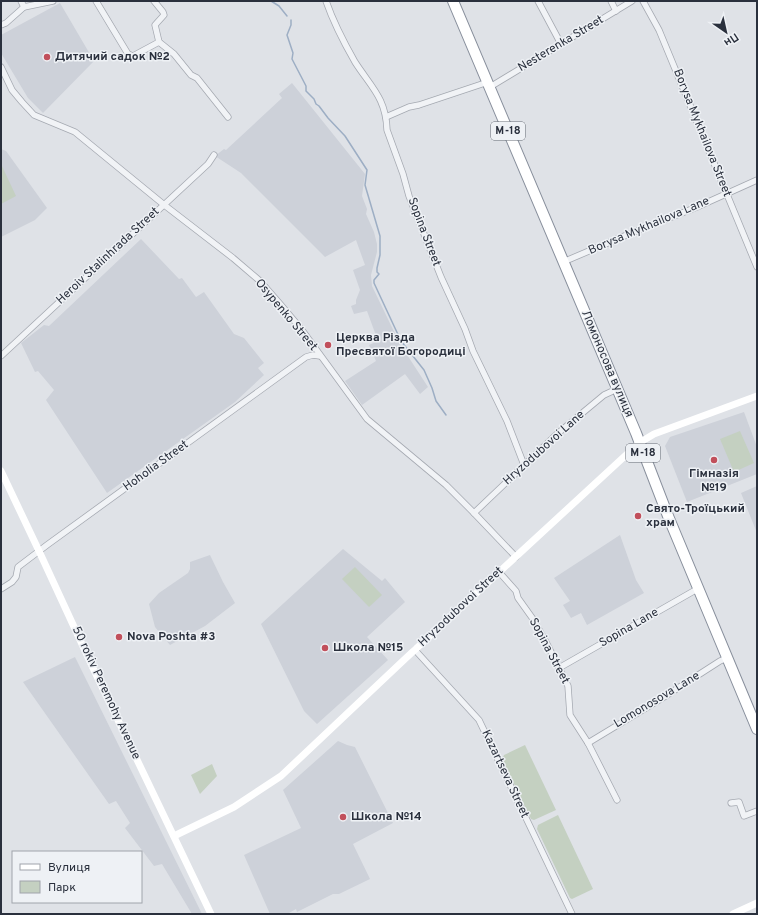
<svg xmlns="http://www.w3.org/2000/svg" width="758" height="915" font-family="Overpass,sans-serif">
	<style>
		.built { fill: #cdd1d9 }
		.green { fill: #c4d0c1 }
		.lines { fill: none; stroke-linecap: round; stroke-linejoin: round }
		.stream { stroke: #9daec4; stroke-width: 1.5 }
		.street-casing { stroke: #a5a9b1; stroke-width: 7 }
		.highway-casing { stroke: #888f9c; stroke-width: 12 }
		.street { stroke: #f1f3f6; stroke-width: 5.5 }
		.secondary { stroke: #fff; stroke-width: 7 }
		.highway { stroke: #fff; stroke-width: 10 }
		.poi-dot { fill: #c14f5b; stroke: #eef1f5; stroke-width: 1.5 }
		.labels { text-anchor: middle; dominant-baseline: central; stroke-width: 3; stroke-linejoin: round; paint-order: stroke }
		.shield { fill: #eef1f5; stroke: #656a74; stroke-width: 1 }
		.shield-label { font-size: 11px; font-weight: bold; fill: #2a303d }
		.street-label { font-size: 12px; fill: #2a303d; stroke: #eef1f5 }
		.poi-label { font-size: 12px; font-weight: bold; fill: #2a303d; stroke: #eef1f5; text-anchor: start }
	</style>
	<rect width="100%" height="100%" fill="#dfe2e7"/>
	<g class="built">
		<polygon points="60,3 94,61 43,113 28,98 1,53 1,35"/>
		<polygon points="292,83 365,174 362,196 367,209 366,214 374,232 377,244 377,252 371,275 372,286 400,344 428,387 420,394 405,374 362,405 345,381 376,361 369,345 378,341 367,311 354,314 351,306 356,304 356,300 360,290 353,270 365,265 356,240 325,257 241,173 215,156 224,149 226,150 282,98 279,94"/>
		<polygon points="1,149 6,151 47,208 35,220 1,237"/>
		<polygon points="141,239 179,279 182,278 196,297 204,292 234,334 244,338 264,363 258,368 264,375 235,402 107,493 46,400 54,390 38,371 35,372 21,343 44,325 49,326"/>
		<polygon points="744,412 757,447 757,474 687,502 665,446 670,437"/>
		<polygon points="757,486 757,533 741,493"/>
		<polygon points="620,535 636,580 644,593 587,625 581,613 571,618 563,605 570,601 554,578"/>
		<polygon points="343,549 382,581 385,578 405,602 367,637 388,660 317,724 304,711 261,624"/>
		<polygon points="210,555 223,582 235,603 205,626 170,645 155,627 149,604 159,593 188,573 190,569 190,562"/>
		<polygon points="75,657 202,914 192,914 162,864 154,866 125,828 130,823 116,801 109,804 23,682"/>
		<polygon points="338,741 347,745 355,747 393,823 353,844 370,879 339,894 333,894 297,912 296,909 289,913 290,914 270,914 244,855 301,828 283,790"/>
	</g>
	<g class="green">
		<polygon points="1,164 16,196 1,204"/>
		<polygon points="740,431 754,463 734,472 720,439"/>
		<polygon points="355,567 382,595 369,607 342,579"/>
		<polygon points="525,745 556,810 534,820 531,819 502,759 504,755"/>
		<polygon points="212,764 217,776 200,794 191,775"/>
		<polygon points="558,815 593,889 572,899 570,898 537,829 538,825"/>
	</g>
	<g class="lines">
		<g class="stream">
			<polyline points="271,1 279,6 287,16"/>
			<polyline points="291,20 291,25 287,35 293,53 292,59 306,86 306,91 314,99 316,104 319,106 328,118 345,136 367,170 365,185 380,236 380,255 377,268 377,272 379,274 374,280 374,283 401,341 424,370 432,388 436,401 446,415"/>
		</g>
		<defs>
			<g id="street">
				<polyline points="21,1 24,7 53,1"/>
				<polyline points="96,1 128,54 133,56 159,42"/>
				<polyline points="154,1 163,12 164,15 155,25 159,42 174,54 191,75 197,78 228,117"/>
				<path d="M 326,1 C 334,24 343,41 355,62 C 371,87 386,98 387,130 L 403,174 L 409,196 L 441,277 L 465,329 L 473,351 L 507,421 L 524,465"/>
				<polyline points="538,1 561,44"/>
				<polyline points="611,1 616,11"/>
				<polyline points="643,1 659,30 757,267"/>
				<polyline points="1,25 6,23 24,7"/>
				<polyline points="1,67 12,90 22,102 34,115 75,132 163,204 233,258 260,281 281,305 302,330 367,419 446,485 474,513 516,557"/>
				<polyline points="490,87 632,1"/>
				<polyline points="386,117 409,107 419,105 488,82"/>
				<polyline points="563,262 629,234 697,207 757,180"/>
				<polyline points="1,356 208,164 214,155"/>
				<polyline points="474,513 557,434 604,395 617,389"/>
				<polyline points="499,572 516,591 518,598 533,619 547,644 568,686 570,715 588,743 617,800"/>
				<polyline points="1,589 12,582 16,577 18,567 47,545 306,357 313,355 320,356"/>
				<polyline points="415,650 479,720 572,914"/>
				<polyline points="559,668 699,588"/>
				<polyline points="588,743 664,697 720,661 727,658"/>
				<polyline points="731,803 739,802 744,816 757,811"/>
			</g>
			<polyline id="highway" points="453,1 636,433 668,516 757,729"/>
		</defs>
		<use href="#street" class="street-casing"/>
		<use href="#highway" class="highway-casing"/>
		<use href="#street" class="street"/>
		<g class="secondary">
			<polyline points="1,471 39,551 93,668 211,914"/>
			<polyline points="174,836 234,807 281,776 406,658 639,443 654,434 757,396"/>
			<polyline points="733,914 757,903"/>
		</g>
		<use href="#highway" class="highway"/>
	</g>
	<g class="poi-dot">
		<circle cx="47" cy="57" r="4"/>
		<circle cx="328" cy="345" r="4"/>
		<circle cx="714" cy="460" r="4"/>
		<circle cx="638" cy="516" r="4"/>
		<circle cx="119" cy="637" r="4"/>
		<circle cx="325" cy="648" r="4"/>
		<circle cx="343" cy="817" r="4"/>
	</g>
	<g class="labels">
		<g class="shield">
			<rect x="491" y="122" width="34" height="18" rx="3"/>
			<rect x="626" y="444" width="34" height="18" rx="3"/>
		</g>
		<g class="shield-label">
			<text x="508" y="131">М-18</text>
			<text x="643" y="453">М-18</text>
		</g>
		<g class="street-label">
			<text transform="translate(561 44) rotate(-31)">Nesterenka Street</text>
			<text transform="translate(702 133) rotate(68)">Borysa Mykhailova Street</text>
			<text transform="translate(649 226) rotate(-23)">Borysa Mykhailova Lane</text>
			<text transform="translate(424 232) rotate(69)">Sopina Street</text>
			<text transform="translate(108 256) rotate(-43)">Heroiv Stalinhrada Street</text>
			<text transform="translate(286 315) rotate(50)">Osypenko Street</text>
			<text transform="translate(607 364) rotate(67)">Ломоносова вулиця</text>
			<text transform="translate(544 448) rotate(-42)">Hryzodubovoi Lane</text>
			<text transform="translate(156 466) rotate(-36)">Hoholia Street</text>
			<text transform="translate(461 607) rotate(-43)">Hryzodubovoi Street</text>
			<text transform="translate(629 628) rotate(-30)">Sopina Lane</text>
			<text transform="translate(549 651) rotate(62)">Sopina Street</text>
			<text transform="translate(106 693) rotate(65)">50 rokiv Peremohy Avenue</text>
			<text transform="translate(657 700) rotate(-31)">Lomonosova Lane</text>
			<text transform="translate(505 774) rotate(65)">Kazartseva Street</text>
		</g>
		<g class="poi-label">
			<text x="55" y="57">Дитячий садок №2</text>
			<text x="336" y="338">Церква Різда<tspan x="336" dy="14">Пресвятої Богородиці</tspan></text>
			<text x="714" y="474" text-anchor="middle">Гімназія<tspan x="714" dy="14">№19</tspan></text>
			<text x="646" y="509">Свято-Троїцький<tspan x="646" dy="14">храм</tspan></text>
			<text x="127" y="637">Nova Poshta #3</text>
			<text x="333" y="648">Школа №15</text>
			<text x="351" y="817">Школа №14</text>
		</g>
	</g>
	<rect width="758" height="915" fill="none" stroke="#2a303d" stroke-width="4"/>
	<rect x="12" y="851" width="130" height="52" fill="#eef1f5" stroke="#a0a4ab"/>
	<rect x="20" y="864" width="20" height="6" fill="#ffffff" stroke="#a0a4ab"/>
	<text x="48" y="871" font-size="12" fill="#2a303d">Вулиця</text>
	<rect x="20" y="881" width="20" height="12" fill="#c4d0c1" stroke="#a0a4ab"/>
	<text x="48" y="891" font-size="12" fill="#2a303d">Парк</text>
	<g transform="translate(726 32) rotate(146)" stroke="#eef1f5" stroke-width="3" paint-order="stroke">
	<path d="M0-3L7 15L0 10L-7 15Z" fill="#2a303d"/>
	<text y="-6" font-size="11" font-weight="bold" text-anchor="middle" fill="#2a303d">Пн</text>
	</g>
</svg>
